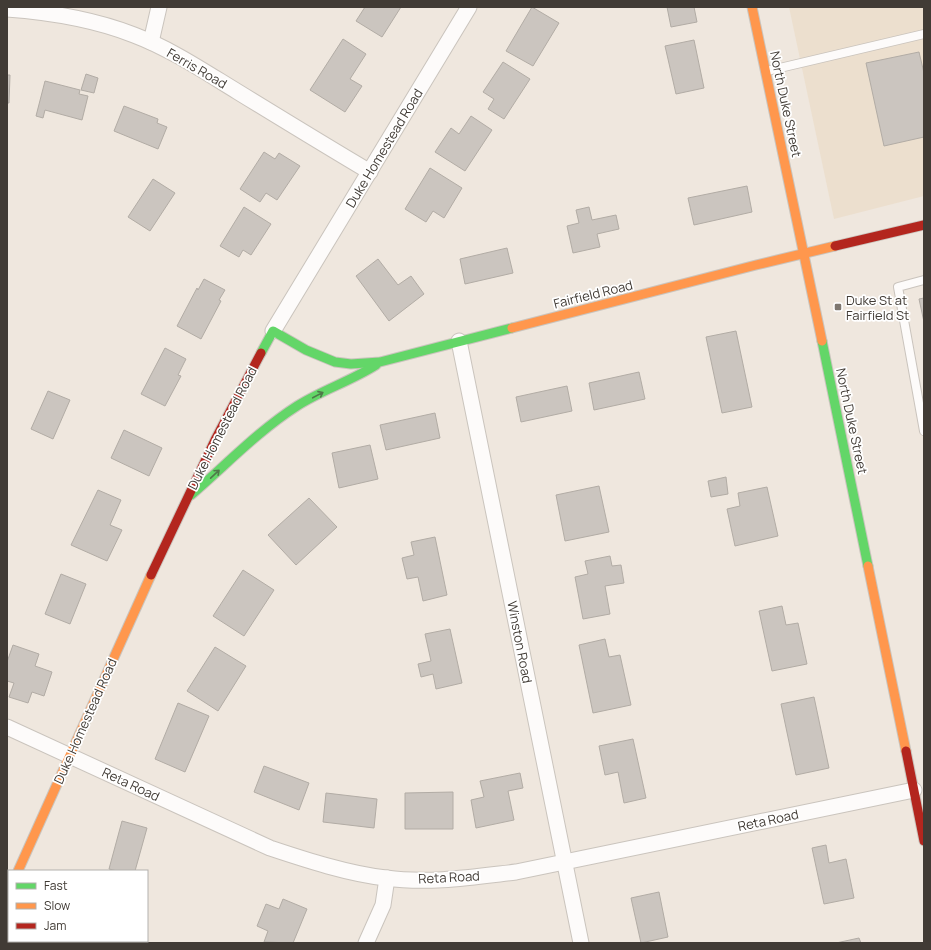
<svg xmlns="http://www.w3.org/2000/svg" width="931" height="950" font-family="Manrope,sans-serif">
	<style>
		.built { fill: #ecdfce }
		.building { fill: #cbc5bf; stroke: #b2aca5 }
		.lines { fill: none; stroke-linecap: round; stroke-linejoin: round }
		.lane-casing { stroke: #cac4bd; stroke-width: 10 }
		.street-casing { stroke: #cac4bd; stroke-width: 17 }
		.fast-casing { stroke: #cac4bd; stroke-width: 11 }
		.slow-casing { stroke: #cac4bd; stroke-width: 11 }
		.jam-casing { stroke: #cac4bd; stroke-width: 11 }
		.lane { stroke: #fdfbfa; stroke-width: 8 }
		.street { stroke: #fdfbfa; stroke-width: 15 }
		.fast { stroke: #63d668; stroke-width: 9 }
		.slow { stroke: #ff974d; stroke-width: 9 }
		.jam { stroke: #b3261e; stroke-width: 9 }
		.oneway { stroke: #4f7949 }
		.poi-dot { fill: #7e7770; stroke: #fff; stroke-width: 1.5 }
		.labels { text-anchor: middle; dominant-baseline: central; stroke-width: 3.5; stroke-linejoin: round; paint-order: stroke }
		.street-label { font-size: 13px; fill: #413b35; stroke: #fff }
		.poi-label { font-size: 13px; fill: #413b35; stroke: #fff; text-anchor: start }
	</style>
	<rect width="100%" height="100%" fill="#efe7de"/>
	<polygon class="built" points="789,7 924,7 924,196 834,219"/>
	<g class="building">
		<polygon points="365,7 401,7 382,37 356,21"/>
		<polygon points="532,7 559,23 533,66 506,51"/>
		<polygon points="667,7 694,7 697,22 671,27"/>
		<polygon points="343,39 366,54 350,79 362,86 345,112 310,90"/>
		<polygon points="694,40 704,88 676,94 665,46"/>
		<polygon points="919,52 924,73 924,137 884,146 866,63"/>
		<polygon points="503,62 530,79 504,119 488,109 494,99 483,92"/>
		<polygon points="86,74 98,78 94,93 81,90"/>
		<polygon points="7,75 10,75 9,103 7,103"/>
		<polygon points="45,81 80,90 79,94 88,96 82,120 45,110 43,118 36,116"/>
		<polygon points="124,106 158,119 157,123 167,127 158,149 114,131"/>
		<polygon points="471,116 492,130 465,171 435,152 451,128 459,134"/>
		<polygon points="264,152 275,159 279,153 300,166 277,200 266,193 260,202 240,189"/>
		<polygon points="430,168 462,188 444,218 433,211 426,222 405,209"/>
		<polygon points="153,179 175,193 150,231 128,217"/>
		<polygon points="747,186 752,212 694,225 688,198"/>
		<polygon points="244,207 271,224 251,255 243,250 239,257 220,246"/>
		<polygon points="589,207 592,220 616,215 619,229 597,234 600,247 573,253 567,226 579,223 576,210"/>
		<polygon points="507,248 513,273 465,284 460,259"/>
		<polygon points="378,259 398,285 411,276 424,294 389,321 356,276"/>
		<polygon points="204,279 225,290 219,300 221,301 201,339 177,326 197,288 198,290"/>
		<polygon points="924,298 924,322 919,299"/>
		<polygon points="736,331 752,407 722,413 706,337"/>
		<polygon points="165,348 186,359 178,375 181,376 165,406 141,394"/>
		<polygon points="639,372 645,399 594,410 589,383"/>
		<polygon points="567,386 572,411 521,422 516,397"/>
		<polygon points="48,391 70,400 53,439 31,429"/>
		<polygon points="435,413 440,438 386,450 380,425"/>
		<polygon points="124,430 162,448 149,476 111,458"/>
		<polygon points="370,445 378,479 339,488 332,453"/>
		<polygon points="726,477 728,494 711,497 708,481"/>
		<polygon points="599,486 609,532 565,541 556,495"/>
		<polygon points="767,487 778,536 735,546 727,509 740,506 738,493"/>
		<polygon points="98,490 121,500 110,525 122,530 107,561 71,545"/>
		<polygon points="309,498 337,527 296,565 268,535"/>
		<polygon points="435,537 447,595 423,601 418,577 407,579 402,558 414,555 411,542"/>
		<polygon points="610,556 612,566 621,565 624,583 605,586 610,614 583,619 575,577 588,574 585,561"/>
		<polygon points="243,570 274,590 244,636 213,616"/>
		<polygon points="61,574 86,584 70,624 45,614"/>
		<polygon points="782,606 786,625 798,623 807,664 772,671 759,611"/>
		<polygon points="450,629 462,683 436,689 433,674 421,677 418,664 431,661 425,634"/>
		<polygon points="605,639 609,657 620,655 631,705 593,713 579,645"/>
		<polygon points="13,645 39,654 35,666 52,672 44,696 32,692 28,703 9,697 14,683 7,681 7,662"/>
		<polygon points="215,647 246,666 218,711 187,691"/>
		<polygon points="814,697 829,768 796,775 781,704"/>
		<polygon points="178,703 209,716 185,772 155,759"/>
		<polygon points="633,739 646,798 624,803 618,772 605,775 599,746"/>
		<polygon points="264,766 309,783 299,810 254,792"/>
		<polygon points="520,773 523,788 508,791 514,820 476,828 471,800 484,797 480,781"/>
		<polygon points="453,792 453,829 405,829 405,793"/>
		<polygon points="326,793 377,799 374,828 323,822"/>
		<polygon points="122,821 147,828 135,871 117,871 109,869"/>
		<polygon points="826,845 829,863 846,859 854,898 824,904 812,848"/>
		<polygon points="659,892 668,937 641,943 631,898"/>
		<polygon points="283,899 307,909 293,943 264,942 268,931 257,926 266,904 279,909"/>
		<polygon points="859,938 861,943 836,943"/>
		<polygon points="85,941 109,941 108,943 88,943"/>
	</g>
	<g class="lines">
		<defs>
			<g id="lane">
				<polyline points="767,71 924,34"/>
				<polyline points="924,280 898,287 924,431"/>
			</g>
			<g id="street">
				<path d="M 7,9 C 48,12 96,20 134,35 C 171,49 205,72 238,92 C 282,119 326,146 370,172"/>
				<polyline points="151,42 159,7"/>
				<polyline points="273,331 469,7"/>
				<polyline points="459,341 581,943"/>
				<path d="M 7,727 L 270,848 C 306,860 349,874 386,878 C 429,884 473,877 516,872 L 914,790"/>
				<polyline points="366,943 383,905 387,878"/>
			</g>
			<g id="fast">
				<polyline points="822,341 868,566"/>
				<polyline points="261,353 273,331 306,350 335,362 351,364 380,362 512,328"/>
				<path d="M 191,495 C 226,465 258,431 297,406 C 322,390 351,381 376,365"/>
			</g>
			<g id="slow">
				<polyline points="752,7 822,341"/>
				<polyline points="512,328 756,265 835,246"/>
				<polyline points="868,566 906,751"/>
				<polyline points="18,871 151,575"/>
				<polyline points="7,895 9,890"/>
			</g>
			<g id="jam">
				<polyline points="835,246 924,225"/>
				<polyline points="151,575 216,438 261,353"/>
				<polyline points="906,751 924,841"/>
			</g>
		</defs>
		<use href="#lane" class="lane-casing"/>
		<use href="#street" class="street-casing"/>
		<use href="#fast" class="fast-casing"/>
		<use href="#slow" class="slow-casing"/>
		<use href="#jam" class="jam-casing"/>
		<use href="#lane" class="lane"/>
		<use href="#street" class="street"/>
		<use href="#fast" class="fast"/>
		<use href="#slow" class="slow"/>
		<use href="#jam" class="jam"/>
	</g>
	<defs><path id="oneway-shaft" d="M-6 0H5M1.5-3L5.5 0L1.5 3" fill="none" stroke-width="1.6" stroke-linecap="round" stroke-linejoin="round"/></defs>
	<g class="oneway">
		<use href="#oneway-shaft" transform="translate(318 395) rotate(-28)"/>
		<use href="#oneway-shaft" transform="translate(215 474) rotate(-43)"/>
	</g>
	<rect class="poi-dot" x="834" y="303" width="8" height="8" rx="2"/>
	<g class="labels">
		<g class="street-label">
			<text transform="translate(197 68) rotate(30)">Ferris Road</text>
			<text transform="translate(786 104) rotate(78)">North Duke Street</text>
			<text transform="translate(384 148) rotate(-59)">Duke Homestead Road</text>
			<text transform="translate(593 294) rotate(-14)">Fairfield Road</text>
			<text transform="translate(852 421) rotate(78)">North Duke Street</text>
			<text transform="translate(222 428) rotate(-63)">Duke Homestead Road</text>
			<text transform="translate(520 642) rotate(79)">Winston Road</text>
			<text transform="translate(85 721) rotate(-66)">Duke Homestead Road</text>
			<text transform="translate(131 784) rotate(25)">Reta Road</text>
			<text transform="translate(768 820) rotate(-12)">Reta Road</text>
			<text transform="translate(449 877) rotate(-3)">Reta Road</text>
		</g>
		<g class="poi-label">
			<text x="846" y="300">Duke St at<tspan x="846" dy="15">Fairfield St</tspan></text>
		</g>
	</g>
	<rect width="931" height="950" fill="none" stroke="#413b35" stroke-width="16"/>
	<rect x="8" y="870" width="140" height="72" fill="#ffffff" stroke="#b3b1ae"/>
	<rect x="16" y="883" width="20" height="6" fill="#63d668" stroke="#b3b1ae"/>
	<text x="44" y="890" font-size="12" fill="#413b35">Fast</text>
	<rect x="16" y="903" width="20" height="6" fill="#ff974d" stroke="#b3b1ae"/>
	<text x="44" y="910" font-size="12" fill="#413b35">Slow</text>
	<rect x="16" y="923" width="20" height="6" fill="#b3261e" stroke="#b3b1ae"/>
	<text x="44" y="930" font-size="12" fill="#413b35">Jam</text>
</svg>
